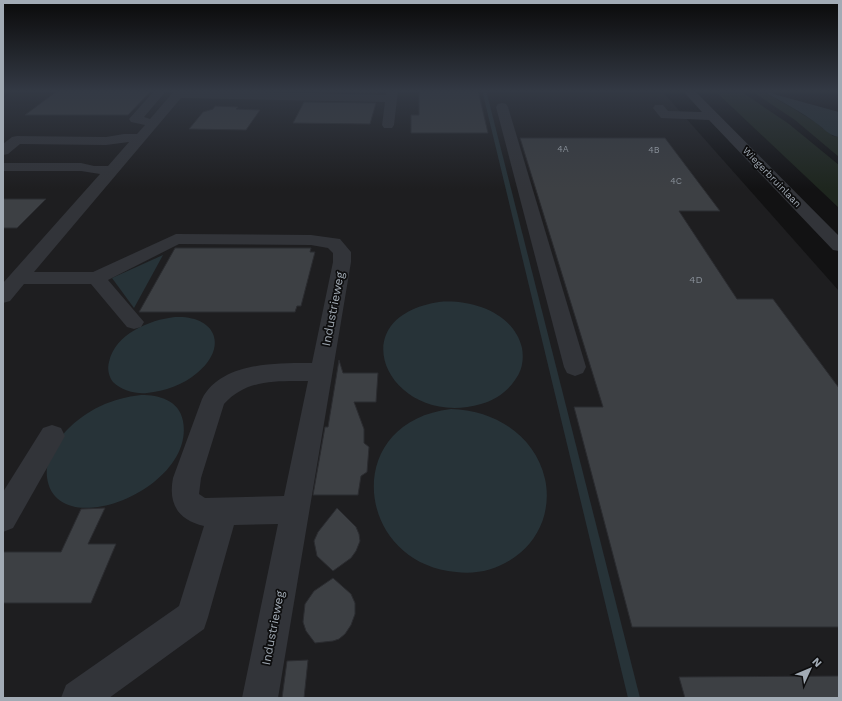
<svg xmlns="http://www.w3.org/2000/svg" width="842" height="701" font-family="'Work Sans',sans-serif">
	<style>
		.built { fill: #1e1e20 }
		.green { fill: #1e261e }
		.water { fill: #273338 }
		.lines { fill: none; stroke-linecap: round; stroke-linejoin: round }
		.stream { fill: #273338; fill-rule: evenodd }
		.building { fill: #3d4044; stroke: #2b2c30 }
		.minor { fill: #323439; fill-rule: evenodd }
		.labels { text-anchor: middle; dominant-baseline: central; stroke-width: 3.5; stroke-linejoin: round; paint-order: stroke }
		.far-number-label { font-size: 9px; fill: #899099 }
		.far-street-label { font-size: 10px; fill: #a2abb5; stroke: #0d0d0e }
		.number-label { font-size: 10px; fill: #899099 }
		.street-label { font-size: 12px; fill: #a2abb5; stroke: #0d0d0e }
	</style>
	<rect width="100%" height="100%" fill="#121213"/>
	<polygon class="built" points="14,90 661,90 839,291 839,698 3,698 3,99"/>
	<g class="green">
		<polygon points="714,90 739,90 789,124 839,165 839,208"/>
		<polygon points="750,90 760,90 794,109 815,122 833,136 839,137 839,157 795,120"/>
	</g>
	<g class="water">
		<path d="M 760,90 L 765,90 L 777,95 L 839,112 L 839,137 C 831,136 826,131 820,126 C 802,112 781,101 760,90 Z"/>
		<polygon points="163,255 134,308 112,278"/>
		<path d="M 439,302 C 472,299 514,313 522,348 C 524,360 522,371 515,380 C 507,392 495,400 481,404 C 391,430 336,318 439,302 Z"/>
		<path d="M 175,317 C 216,315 229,347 197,373 C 183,385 165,391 147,393 C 136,394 122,391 113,382 C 109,377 107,369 109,362 C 115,334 149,320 175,317 Z"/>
		<path d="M 141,395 C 159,395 179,400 183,421 C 196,489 55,545 47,477 C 45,462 56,442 66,431 C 86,410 112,398 141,395 Z"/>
		<path d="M 451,409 C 494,410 535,435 545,479 C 551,506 542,535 520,553 C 502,568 480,575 456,572 C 355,563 340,422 451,409 Z"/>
	</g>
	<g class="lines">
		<polygon class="stream" points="482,90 486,90 640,698 628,698"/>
	</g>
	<g class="building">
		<polygon points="104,90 152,90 128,115 25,115 57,91"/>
		<polygon points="310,90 380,90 379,93 310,92"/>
		<polygon points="419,90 478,90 488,133 411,133 411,115 419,115"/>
		<polygon points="304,102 376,103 370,124 293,123"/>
		<polygon points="215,106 238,107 236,109 260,110 246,130 189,129 203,112 213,109"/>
		<polygon points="520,138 665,138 720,211 679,211 737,299 773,299 839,388 839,627 632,627 574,407 603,407"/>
		<polygon points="3,199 46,199 17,228 3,228"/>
		<polygon points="175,248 311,248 310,252 315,252 301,306 297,306 295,312 139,312"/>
		<polygon points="339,360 343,373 378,373 376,402 354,402 364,429 364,443 369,447 367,472 361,476 358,495 313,495 325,427 328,427"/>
		<polygon points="105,508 88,544 116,544 91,603 3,603 3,552 61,552 81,509"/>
		<polygon points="337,508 356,527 359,534 360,541 356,551 351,558 333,571 317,556 314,541 318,532"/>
		<polygon points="333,578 351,594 355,603 355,614 351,625 345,634 339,639 333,641 315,643 306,631 303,622 305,604 314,591"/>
		<polygon points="308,660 304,698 282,698 287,661"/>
		<polygon points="839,676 839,698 685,698 679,677"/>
	</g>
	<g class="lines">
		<g class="minor">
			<path d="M 155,90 L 167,90 L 144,117 L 150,119 L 175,90 L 386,95 L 386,90 L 398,90 L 394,125 L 392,128 L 384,128 L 382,125 L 385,102 L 181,98 L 34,272 L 93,272 L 176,234 L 311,235 L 340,239 L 351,252 L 351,262 L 278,698 L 242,698 L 278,524 L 234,525 L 208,617 L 204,629 L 109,698 L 61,698 L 66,685 L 179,606 L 204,526 C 178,520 168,504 173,478 L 202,399 C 221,362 276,363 312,363 L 333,262 L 333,253 L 328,248 L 311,245 L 179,244 L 108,280 L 144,322 L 141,327 L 134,329 L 127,327 L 91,284 L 24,284 L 10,301 L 3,303 L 3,283 L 100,174 L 81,171 L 3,171 L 3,163 L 81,163 L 94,166 L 108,166 L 129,142 L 106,145 L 20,144 L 8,154 L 3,155 L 3,144 L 12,137 L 17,136 L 106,137 L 124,134 L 137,134 L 145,125 L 131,122 L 129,119 ZM 308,381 L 284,496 L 205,498 L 199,494 L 201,478 L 224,404 C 247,379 276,381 308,381 Z"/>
			<polygon points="682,90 694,90 839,236 839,251 833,250 709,120 661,118 653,108 655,105 663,105 668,111 702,112"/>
			<polygon points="502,103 506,104 508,107 586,367 583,373 575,376 567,373 564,367 496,107 498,104"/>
			<polygon points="52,425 61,428 65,436 13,528 3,532 3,492 43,428"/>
		</g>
	</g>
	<linearGradient id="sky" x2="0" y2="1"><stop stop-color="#0a0a0a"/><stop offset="0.48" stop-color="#333944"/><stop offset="1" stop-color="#333944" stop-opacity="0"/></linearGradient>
	<rect width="842" height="189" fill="url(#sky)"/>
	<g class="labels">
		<g class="far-number-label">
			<text x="563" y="149">4A</text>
			<text x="654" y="150">4B</text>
			<text x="676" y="181">4C</text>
		</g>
		<g class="far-street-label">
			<text transform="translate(772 177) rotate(46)">Wiegerbruinlaan</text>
		</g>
		<g class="number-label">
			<text x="696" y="279">4D</text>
		</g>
		<g class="street-label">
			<text transform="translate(333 309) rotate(-79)">Industrieweg</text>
			<text transform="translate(273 628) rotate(-79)">Industrieweg</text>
		</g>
	</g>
	<rect width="842" height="701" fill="none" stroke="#a2abb5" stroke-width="8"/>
	<g transform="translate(810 669) rotate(46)" stroke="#0d0d0e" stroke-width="3" paint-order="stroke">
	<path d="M0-3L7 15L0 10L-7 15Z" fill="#a2abb5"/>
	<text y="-6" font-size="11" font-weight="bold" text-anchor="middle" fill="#a2abb5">N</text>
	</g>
</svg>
